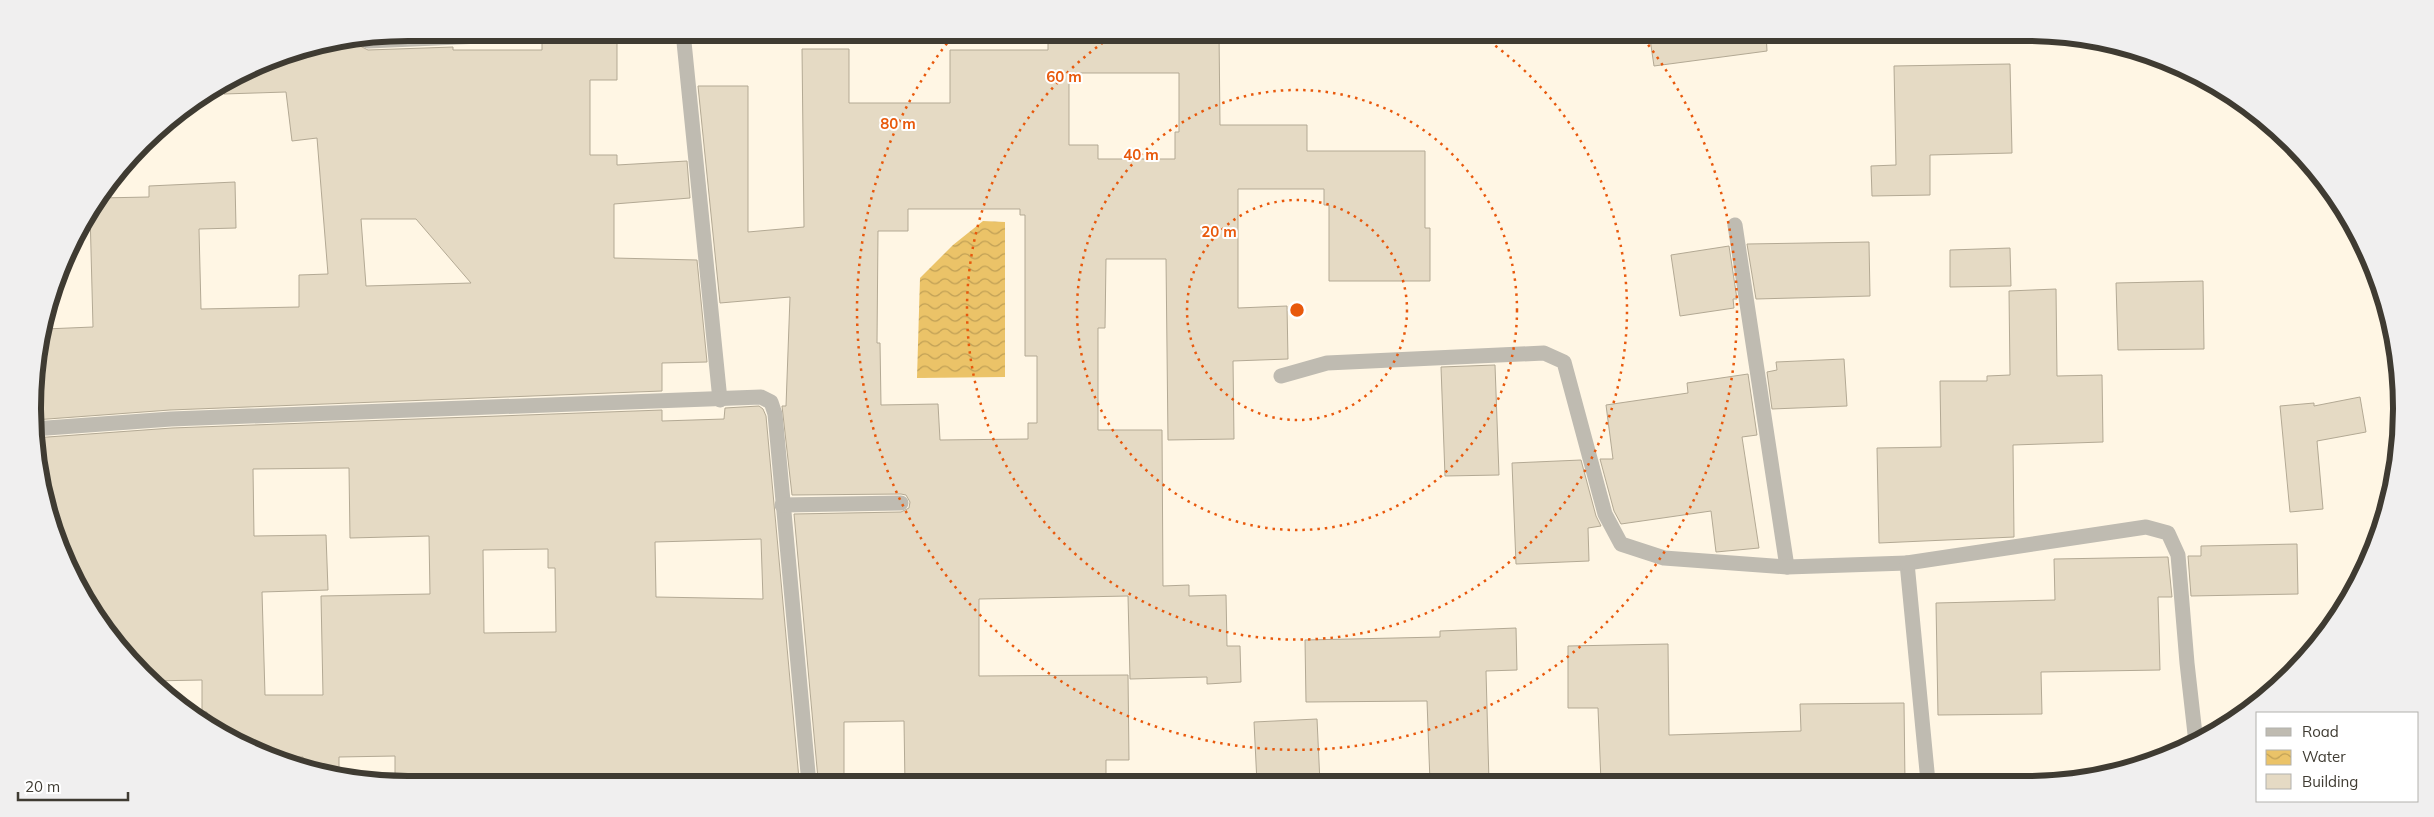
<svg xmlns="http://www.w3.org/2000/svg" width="2434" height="817" font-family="Mulish,sans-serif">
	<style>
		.water { fill: url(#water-waves) }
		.building { fill: #e5dac4; stroke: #b3a994; fill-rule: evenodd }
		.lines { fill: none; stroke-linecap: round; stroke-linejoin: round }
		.minor { stroke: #bfbbb1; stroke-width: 15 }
		.ring { fill: none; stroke: #e8590c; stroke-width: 2.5; stroke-dasharray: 2.5 5 }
		.rim { fill: none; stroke: #3f3b32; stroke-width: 6 }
		.centre { fill: #e8590c; stroke: #fff; stroke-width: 2.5 }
		.ring-label { font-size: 15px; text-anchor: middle; font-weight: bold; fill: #e8590c; stroke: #fff; stroke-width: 4; stroke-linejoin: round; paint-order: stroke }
	</style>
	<defs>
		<pattern id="water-waves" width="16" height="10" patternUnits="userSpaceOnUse" patternTransform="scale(1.25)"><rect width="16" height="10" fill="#ebc368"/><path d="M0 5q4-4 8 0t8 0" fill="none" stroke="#c0a056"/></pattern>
	</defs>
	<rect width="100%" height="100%" fill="#fff6e4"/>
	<polygon class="water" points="983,221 1005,222 1005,377 917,378 920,278 953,245"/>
	<g class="building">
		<path d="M 1048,32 L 1219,32 L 1220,125 L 1307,125 L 1307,151 L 1425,151 L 1425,228 L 1430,228 L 1430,281 L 1329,281 L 1329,205 L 1324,205 L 1324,189 L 1238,189 L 1238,308 L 1287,306 L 1288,359 L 1233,361 L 1234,439 L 1168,440 L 1166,259 L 1106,259 L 1105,328 L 1098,328 L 1098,430 L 1162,430 L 1163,586 L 1189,585 L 1189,596 L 1226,595 L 1227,646 L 1240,646 L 1241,682 L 1207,684 L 1207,677 L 1130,679 L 1128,596 L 979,599 L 979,676 L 1128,675 L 1129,760 L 1106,760 L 1106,783 L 905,784 L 904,721 L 844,722 L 844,779 L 818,779 L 794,514 L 901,512 L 909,508 L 910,502 L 906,495 L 901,494 L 792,495 L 782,406 L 786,406 L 790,297 L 720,303 L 698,86 L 748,86 L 748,232 L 804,227 L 802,49 L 849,49 L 849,103 L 950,103 L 950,50 L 1048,50 ZM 1069,73 L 1179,73 L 1179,132 L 1175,132 L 1175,159 L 1098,159 L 1098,145 L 1069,145 ZM 908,209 L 1020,209 L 1020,215 L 1025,215 L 1025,356 L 1037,356 L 1037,423 L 1028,423 L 1028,439 L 940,440 L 938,404 L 881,405 L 880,343 L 877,343 L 878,231 L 908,231 Z"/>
		<polygon points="1649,32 1766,32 1767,51 1654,66"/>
		<path d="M 354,38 L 354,46 L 360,46 L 368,50 L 453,47 L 453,50 L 542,50 L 542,43 L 586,41 L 586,38 L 617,38 L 617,80 L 590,80 L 590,155 L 617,155 L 617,165 L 687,161 L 690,198 L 614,204 L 614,258 L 697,260 L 707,362 L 662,363 L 662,391 L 170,410 L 34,420 L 36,360 L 45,329 L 93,327 L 90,212 L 99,198 L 149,197 L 149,186 L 235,182 L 236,228 L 199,229 L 201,309 L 299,307 L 299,275 L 328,274 L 317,138 L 292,141 L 286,92 L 224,94 L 224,87 L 255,67 L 281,65 L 280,56 L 335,40 ZM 361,219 L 416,219 L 471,283 L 366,286 Z"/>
		<polygon points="2010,64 2012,153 1930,155 1930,195 1872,196 1871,166 1896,165 1894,66"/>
		<polygon points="1869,242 1870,296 1756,299 1747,244"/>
		<polygon points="1729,246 1737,299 1733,299 1734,308 1680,316 1671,255"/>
		<polygon points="2010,248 2011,286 1950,287 1950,250"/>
		<polygon points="2203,281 2204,349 2118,350 2116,283"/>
		<polygon points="2056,289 2057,376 2102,375 2103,442 2013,445 2014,537 1879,543 1877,448 1941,447 1940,381 1987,381 1987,376 2010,375 2009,291"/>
		<polygon points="1844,359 1847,406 1772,409 1767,372 1777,370 1776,362"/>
		<polygon points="1495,365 1499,475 1445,476 1441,367"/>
		<polygon points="1748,374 1757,435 1742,437 1759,548 1716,552 1711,511 1621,524 1614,511 1600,459 1613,459 1606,405 1688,393 1687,383"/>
		<polygon points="2360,397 2366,432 2317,441 2323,509 2290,512 2280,406 2314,403 2314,406"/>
		<path d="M 759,406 L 763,409 L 766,416 L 799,779 L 790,779 L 790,784 L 674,784 L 674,779 L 579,781 L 579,784 L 408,784 L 395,783 L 395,756 L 339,757 L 339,778 L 304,768 L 303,757 L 264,756 L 207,725 L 207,712 L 202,712 L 202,680 L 150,681 L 96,618 L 45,506 L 34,438 L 172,428 L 662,410 L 662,421 L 724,419 L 725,408 ZM 349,468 L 350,538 L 429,536 L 430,594 L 321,596 L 323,695 L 265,695 L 262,592 L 328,590 L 326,535 L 254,536 L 253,469 ZM 761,539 L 763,599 L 656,597 L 655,542 ZM 548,549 L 548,568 L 555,568 L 556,632 L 484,633 L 483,550 Z"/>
		<polygon points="1581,460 1596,516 1601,526 1588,528 1589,561 1516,564 1512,463"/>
		<polygon points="2297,544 2298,594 2191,596 2188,556 2201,556 2201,546"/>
		<polygon points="2168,557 2172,597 2158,597 2160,670 2041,672 2042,714 1938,715 1936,603 2055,600 2054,559"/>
		<polygon points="1516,628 1517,670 1486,671 1489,782 1430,782 1427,701 1306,702 1305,640 1440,637 1440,631"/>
		<polygon points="1668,644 1669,735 1801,731 1800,704 1904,703 1905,782 1601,782 1598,708 1568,708 1568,646"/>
		<polygon points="1317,719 1320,783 1257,783 1254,722"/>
	</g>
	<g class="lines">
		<g class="minor">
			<polyline points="683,32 720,400"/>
			<polyline points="367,37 368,41 572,32"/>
			<polyline points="1735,225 1787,567"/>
			<polyline points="1281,376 1327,363 1544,353 1564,362 1605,514 1621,544 1664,558 1787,567 1907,563 1928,782"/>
			<polyline points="33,429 171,419 761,397 771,402 775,414 809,784"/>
			<polyline points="782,505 901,503"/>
			<polyline points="1907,563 2146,527 2168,533 2178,555 2187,663 2196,743"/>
		</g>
	</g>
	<g class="ring">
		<circle cx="1297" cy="310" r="110"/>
		<circle cx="1297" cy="310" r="220"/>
		<path d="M1477 33A330 330 0 1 1 1117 33"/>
		<path d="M1639 33A440 440 0 1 1 955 33"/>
	</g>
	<path d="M0 0H2434V817H0ZM408 41H2026A367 367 0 0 1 2393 408V409A367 367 0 0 1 2026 776H408A367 367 0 0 1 41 409V408A367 367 0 0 1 408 41Z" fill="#f0efef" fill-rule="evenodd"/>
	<path class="rim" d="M408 41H2026A367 367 0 0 1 2393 408V409A367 367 0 0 1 2026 776H408A367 367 0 0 1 41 409V408A367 367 0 0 1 408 41Z"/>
	<circle cx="1297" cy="310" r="8" class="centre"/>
	<g class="ring-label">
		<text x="1064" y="82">60 m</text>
		<text x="898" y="129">80 m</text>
		<text x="1141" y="160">40 m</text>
		<text x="1219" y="237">20 m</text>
	</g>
	<rect x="2256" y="712" width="162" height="90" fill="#ffffff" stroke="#b2b1ad"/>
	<rect x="2266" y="728" width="25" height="8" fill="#bfbbb1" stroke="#b2b1ad"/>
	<text x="2302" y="737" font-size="15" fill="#3f3b32">Road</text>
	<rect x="2266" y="750" width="25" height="15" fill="url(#water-waves)" stroke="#b2b1ad"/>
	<text x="2302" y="762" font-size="15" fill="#3f3b32">Water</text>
	<rect x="2266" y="774" width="25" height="15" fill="#e5dac4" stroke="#b2b1ad"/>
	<text x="2302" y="787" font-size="15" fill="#3f3b32">Building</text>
	<path d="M18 792v8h110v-8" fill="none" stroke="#3f3b32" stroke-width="2.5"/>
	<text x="25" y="792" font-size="15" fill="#3f3b32" stroke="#ffffff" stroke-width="4" paint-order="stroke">20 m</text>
</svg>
